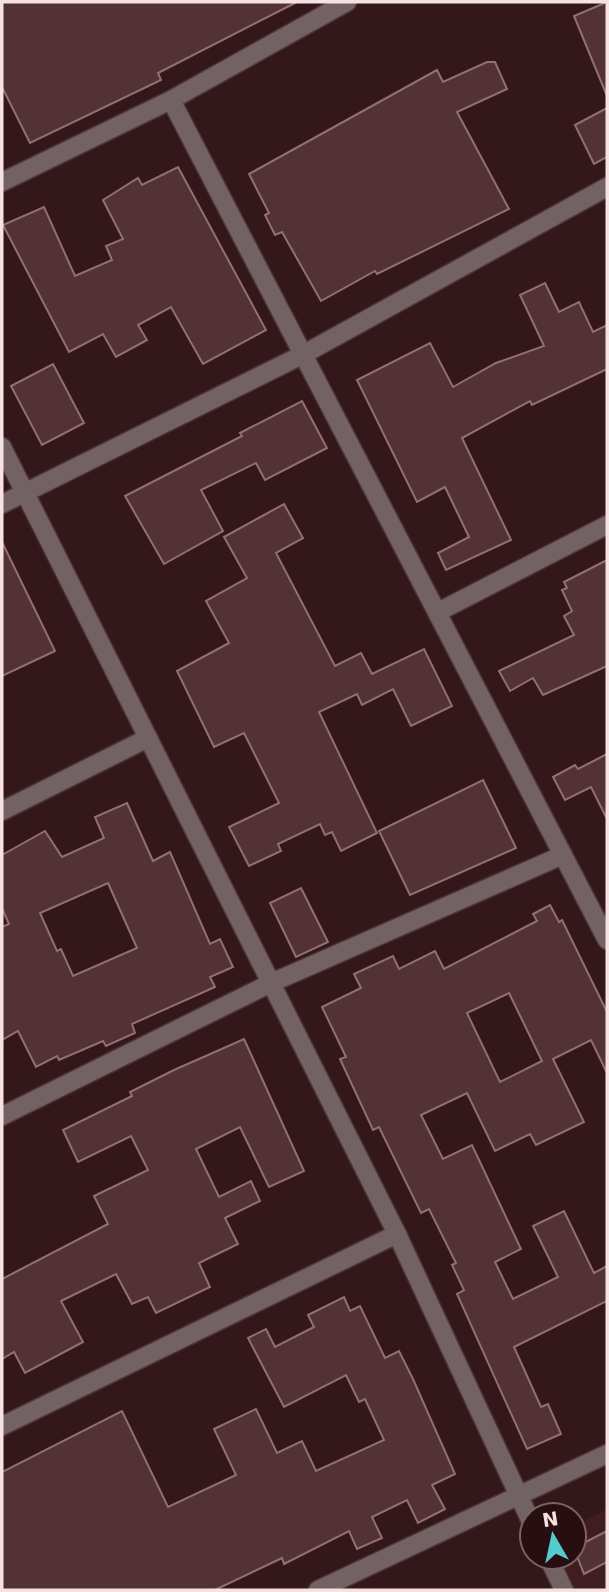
<svg xmlns="http://www.w3.org/2000/svg" width="609" height="1592" font-family="'DejaVu Sans',sans-serif">
	<style>
		.built { fill: #401d21 }
		.building { fill: #523235; stroke: #936f71; stroke-width: 2; fill-rule: evenodd }
		.lines { fill: none; stroke-linecap: round; stroke-linejoin: round }
		.minor-casing { stroke: #4e3336; stroke-width: 21 }
		.minor { stroke: #726263; stroke-width: 18 }
	</style>
	<rect width="100%" height="100%" fill="#33171a"/>
	<polygon class="built" points="607,1509 607,1590 573,1590 556,1557 574,1557 574,1526"/>
	<g class="building">
		<polygon points="2,2 297,2 158,73 161,80 30,143 2,87"/>
		<polygon points="607,2 607,96 574,16"/>
		<polygon points="487,62 495,62 507,89 457,112 509,209 377,274 375,271 321,301 282,232 275,235 265,215 269,213 249,174 437,70 443,82"/>
		<polygon points="607,108 607,157 594,164 575,125"/>
		<polygon points="178,167 266,330 203,364 171,307 138,325 147,340 116,357 103,334 69,352 3,225 44,207 75,276 112,260 106,246 123,239 103,200 138,178 142,185"/>
		<polygon points="545,283 559,312 579,302 593,332 607,325 607,369 532,405 530,401 462,438 511,540 446,570 438,553 469,537 445,487 417,502 357,380 430,343 453,387 496,363 544,346 520,295"/>
		<polygon points="53,364 84,423 42,445 11,386"/>
		<polygon points="302,401 327,448 265,480 256,463 201,490 223,531 164,564 125,496 242,436 240,433"/>
		<polygon points="284,504 303,538 276,553 335,666 361,653 372,674 424,649 452,706 411,726 393,689 362,705 357,694 319,712 377,833 341,851 332,832 325,835 320,824 278,844 281,851 249,866 229,827 279,803 244,733 214,747 177,671 229,643 206,601 247,578 224,537"/>
		<polygon points="2,542 55,651 2,676"/>
		<polygon points="607,560 607,666 543,695 533,678 510,691 499,671 574,635 564,616 572,611 562,590 567,588 564,582"/>
		<polygon points="607,754 607,819 591,787 565,800 553,777 575,765 578,769"/>
		<polygon points="483,780 516,848 410,895 379,831"/>
		<path d="M 127,803 L 153,861 L 170,852 L 210,944 L 220,939 L 233,967 L 210,977 L 215,987 L 132,1024 L 135,1033 L 106,1046 L 103,1041 L 59,1060 L 57,1056 L 36,1067 L 18,1031 L 2,1040 L 2,927 L 9,924 L 2,908 L 2,855 L 45,831 L 62,857 L 104,838 L 95,817 ZM 108,883 L 137,948 L 73,976 L 61,949 L 57,951 L 40,913 Z"/>
		<polygon points="301,888 328,942 296,957 270,903"/>
		<path d="M 550,905 L 559,922 L 562,920 L 607,1012 L 607,1073 L 591,1040 L 553,1059 L 584,1122 L 536,1145 L 530,1134 L 495,1151 L 467,1093 L 421,1115 L 443,1159 L 472,1145 L 521,1249 L 495,1262 L 513,1299 L 558,1277 L 533,1226 L 564,1211 L 594,1273 L 607,1266 L 607,1301 L 514,1347 L 541,1407 L 548,1404 L 561,1434 L 527,1449 L 457,1294 L 464,1290 L 452,1265 L 456,1263 L 429,1209 L 421,1213 L 379,1127 L 373,1130 L 340,1059 L 346,1057 L 322,1007 L 361,988 L 354,974 L 393,956 L 399,969 L 435,951 L 444,969 L 537,921 L 533,914 ZM 509,993 L 542,1061 L 500,1082 L 467,1013 Z"/>
		<polygon points="244,1039 304,1171 269,1187 240,1127 196,1149 219,1197 251,1181 260,1201 225,1218 238,1244 199,1263 210,1287 156,1313 148,1297 132,1304 116,1274 61,1301 83,1342 25,1373 14,1352 2,1359 2,1279 108,1224 94,1196 148,1170 131,1136 78,1162 63,1130 132,1096 130,1092 174,1070"/>
		<polygon points="344,1297 350,1311 360,1306 385,1358 399,1351 413,1379 455,1474 432,1485 445,1509 418,1523 407,1500 372,1517 382,1538 357,1549 349,1531 284,1564 282,1558 215,1590 2,1590 2,1472 122,1411 168,1507 236,1475 214,1429 256,1409 277,1453 302,1441 316,1471 384,1440 365,1399 359,1402 346,1375 284,1407 248,1338 266,1329 275,1347 314,1327 308,1315"/>
		<polygon points="607,1531 607,1562 584,1574 574,1548"/>
	</g>
	<g class="lines">
		<defs>
			<g id="minor">
				<polyline points="171,100 607,940"/>
				<polyline points="2,182 171,100 347,2"/>
				<polyline points="2,447 397,1234 532,1524"/>
				<polyline points="2,504 304,354 607,187"/>
				<polyline points="438,612 607,525"/>
				<polyline points="2,811 148,738"/>
				<polyline points="2,1116 271,983 563,855"/>
				<polyline points="2,1426 397,1234"/>
				<polyline points="548,1557 564,1590"/>
				<polyline points="318,1590 607,1454"/>
			</g>
		</defs>
		<use href="#minor" class="minor-casing"/>
		<use href="#minor" class="minor"/>
	</g>
	<rect width="609" height="1592" fill="none" stroke="#f7e2e3" stroke-width="7"/>
	<g transform="translate(553 1536) rotate(351)"><circle r="33" fill="#290e11" stroke="#7b6365" stroke-width="2"/>
	<path d="M0-5L12 26L0 18L-12 26Z" fill="#52cdcc"/>
	<text y="-10" font-size="19" font-weight="bold" text-anchor="middle" fill="#f7e2e3">N</text>
	</g>
</svg>
